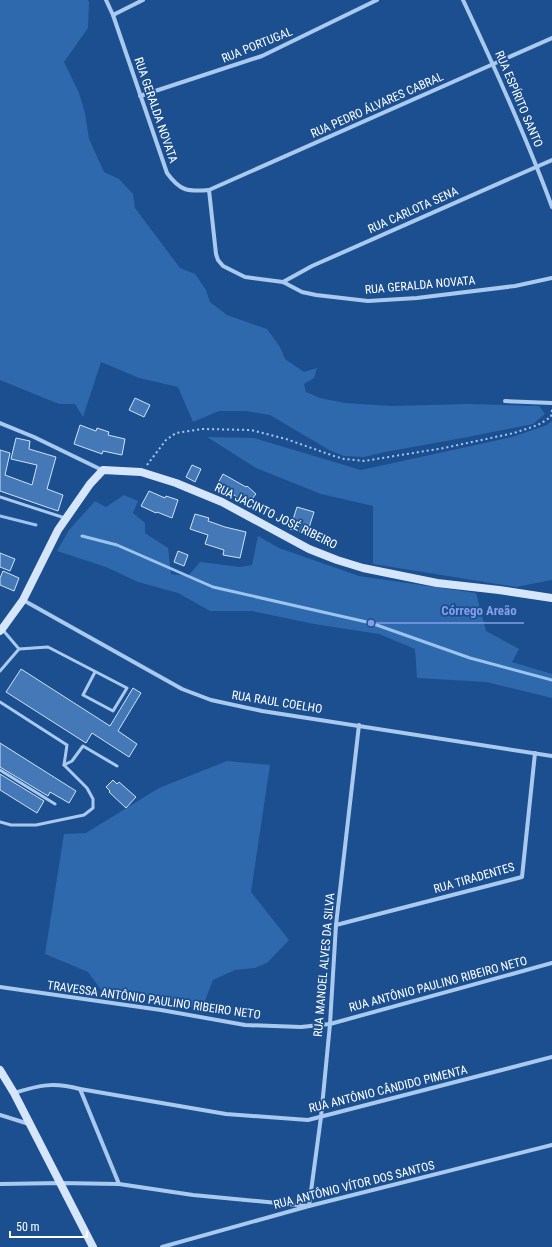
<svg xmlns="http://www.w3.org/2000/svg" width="552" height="1247" font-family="'Roboto Condensed',sans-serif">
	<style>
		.green { fill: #2e69ad }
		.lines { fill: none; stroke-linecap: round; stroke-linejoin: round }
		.stream { stroke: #9cc4f0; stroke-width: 3 }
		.building { fill: #4478b7; stroke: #cfe3fa }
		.path { stroke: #a9c9ee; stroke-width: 2; stroke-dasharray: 2 3; stroke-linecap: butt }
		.lane { stroke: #a9c9ee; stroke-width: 3 }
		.street { stroke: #a9c9ee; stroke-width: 4 }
		.secondary { stroke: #d6e6fa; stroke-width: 8 }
		.labels { text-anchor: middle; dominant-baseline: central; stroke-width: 3.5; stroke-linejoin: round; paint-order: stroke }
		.street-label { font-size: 12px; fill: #fff; stroke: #1b4f8f }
		.leader { fill: none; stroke: #839eea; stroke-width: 1.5 }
		.callout-dot { fill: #839eea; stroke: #1b4f8f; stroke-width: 1.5 }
		.callout-label { font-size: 13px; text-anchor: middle; font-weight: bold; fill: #839eea; stroke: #1b4f8f; stroke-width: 3.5; stroke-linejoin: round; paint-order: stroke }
	</style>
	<rect width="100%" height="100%" fill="#1b4f8f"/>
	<g class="green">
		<polygon points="0,0 88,0 89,2 88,28 64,62 79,93 85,113 89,139 104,172 119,179 133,194 135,208 180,268 195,274 206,290 210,302 227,315 267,329 280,347 285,359 304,372 317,368 314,378 304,384 306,392 320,398 345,403 391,406 468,404 539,406 545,414 533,424 468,437 385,452 364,457 344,456 329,450 270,415 246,411 219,411 193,422 178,387 139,378 101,362 83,417 75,404 59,404 0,380"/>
		<polygon points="552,421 552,580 516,587 373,564 373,506 321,494 256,468 207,437 254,438 361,470 512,437 547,425"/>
		<polygon points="124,495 138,501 133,513 145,523 145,533 168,548 171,574 188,576 200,562 240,567 252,565 258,536 279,548 359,576 476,593 486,631 519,649 512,662 552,674 552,698 486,682 417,678 415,649 379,634 314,624 252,611 210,611 178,593 138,582 106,567 57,551 69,530 95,501 106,507"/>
		<polygon points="227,761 270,765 251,892 289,940 267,963 255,968 235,970 213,980 203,1006 200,1010 157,995 144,995 122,998 104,994 88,972 45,954 64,834 86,833 159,788"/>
	</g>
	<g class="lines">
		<g class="stream">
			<polyline points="0,516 36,525"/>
			<polyline points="82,536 117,545 213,587 371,623 470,658 552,680"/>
		</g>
	</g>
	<g class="building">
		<polygon points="135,398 150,405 144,417 129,410"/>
		<polygon points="80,425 96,431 97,428 109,432 108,435 125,439 122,455 103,451 102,454 74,444"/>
		<polygon points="16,438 30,441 29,449 56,457 47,489 63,495 58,511 0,491 0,450 10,453 5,475 32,485 37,465 11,459"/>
		<polygon points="192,465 201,469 195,482 186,477"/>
		<polygon points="223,474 246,487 247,486 256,494 247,505 234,495 217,485"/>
		<polygon points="149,491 165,498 166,496 178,500 172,518 157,512 156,513 141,506"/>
		<polygon points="297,507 314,512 307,534 290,529"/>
		<polygon points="195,514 209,518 208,521 225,527 246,532 240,558 223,555 224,550 205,544 208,535 190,529"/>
		<polygon points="178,551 188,555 184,566 174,562"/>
		<polygon points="0,553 15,559 10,571 0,567"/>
		<polygon points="3,571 19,578 14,591 0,585 0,578"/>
		<polygon points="21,669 110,726 133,688 141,693 118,731 137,744 129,757 92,733 86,743 6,692"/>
		<polygon points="0,743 76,791 69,803 50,792 48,796 0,767"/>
		<polygon points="0,774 44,801 37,813 0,790"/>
		<polygon points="113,780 117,784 119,782 136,797 126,808 109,792 110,791 106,787"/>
	</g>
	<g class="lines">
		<polyline class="path" points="147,465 166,440 176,433 202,429 251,430 286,439 334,456 344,459 364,461 444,448 514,433 538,425 551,417 552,410"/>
		<g class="lane">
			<polyline points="0,497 65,518"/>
			<polyline points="2,629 19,649"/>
			<polyline points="0,671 19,649 48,647 127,688 113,711 83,695 95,672"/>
			<polyline points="0,702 67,745 64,765 87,788 93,799 93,808 84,815 36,825 11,825 0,822"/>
			<polyline points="64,765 72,761 83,746 117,766"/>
			<polyline points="0,770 55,804"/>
		</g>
		<g class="street">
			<path d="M 106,0 L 113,15 L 167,173 C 180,191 188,192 209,190 L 216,254 L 218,260 L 223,266 L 245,277 L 283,282 L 302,292 L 316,295 L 368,301 L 417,298 L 515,286 L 552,278"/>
			<path d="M 463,0 C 495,68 526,136 552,207"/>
			<polyline points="113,15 143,0"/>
			<polyline points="140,96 262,56 377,0"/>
			<polyline points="209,190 552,38"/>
			<polyline points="283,282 312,266 552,160"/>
			<polyline points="505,401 552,403"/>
			<polyline points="0,423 34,437 102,470"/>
			<polyline points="23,600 182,689 211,700 262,711 552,756"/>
			<polyline points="336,925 522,877 535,753"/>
			<polyline points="0,987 161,1010 245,1025 301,1027 330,1024 552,963"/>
			<polyline points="80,1089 119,1184"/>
			<path d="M 14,1093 C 40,1085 53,1082 80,1089 L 226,1114 L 308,1120 L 552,1057"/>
			<polyline points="0,1115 29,1124"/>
			<polyline points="0,1184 60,1183 119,1184 193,1195 309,1206 321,1117 330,1024 336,925 359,725"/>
			<polyline points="162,1247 309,1206 552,1145"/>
		</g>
		<g class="secondary">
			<polyline points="0,631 2,629 23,600 58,530 90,484 103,470 141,472 176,483 222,502 309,549 337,560 363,568 437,583 499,590 552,598"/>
			<polyline points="0,1070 14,1093 93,1247"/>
		</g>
	</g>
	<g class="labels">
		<g class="street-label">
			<text transform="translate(257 45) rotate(-22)">RUA PORTUGAL</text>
			<text transform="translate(519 99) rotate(67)">RUA ESPÍRITO SANTO</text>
			<text transform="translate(377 105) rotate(-24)">RUA PEDRO ÁLVARES CABRAL</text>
			<text transform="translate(156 110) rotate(71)">RUA GERALDA NOVATA</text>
			<text transform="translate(413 210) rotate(-24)">RUA CARLOTA SENA</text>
			<text transform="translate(420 285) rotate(-5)">RUA GERALDA NOVATA</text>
			<text transform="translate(276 516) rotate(26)">RUA JACINTO JOSÉ RIBEIRO</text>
			<text transform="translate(277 702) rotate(9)">RUA RAUL COELHO</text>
			<text transform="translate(474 878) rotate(-16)">RUA TIRADENTES</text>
			<text transform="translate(324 965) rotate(-85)">RUA MANOEL ALVES DA SILVA</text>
			<text transform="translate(438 984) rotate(-15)">RUA ANTÔNIO PAULINO RIBEIRO NETO</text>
			<text transform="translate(154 1000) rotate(8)">TRAVESSA ANTÔNIO PAULINO RIBEIRO NETO</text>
			<text transform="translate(388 1089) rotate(-14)">RUA ANTÔNIO CÂNDIDO PIMENTA</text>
			<text transform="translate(354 1185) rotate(-14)">RUA ANTÔNIO VÍTOR DOS SANTOS</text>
		</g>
	</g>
	<path class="leader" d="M371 623L433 623H524"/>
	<circle class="callout-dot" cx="371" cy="623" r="4"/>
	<g class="callout-label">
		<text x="479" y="615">Córrego Areão</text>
	</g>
	<path d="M10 1231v6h77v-6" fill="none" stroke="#ffffff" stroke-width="2"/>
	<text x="16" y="1231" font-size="12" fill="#ffffff" stroke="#1b4f8f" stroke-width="3" paint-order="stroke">50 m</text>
</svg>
